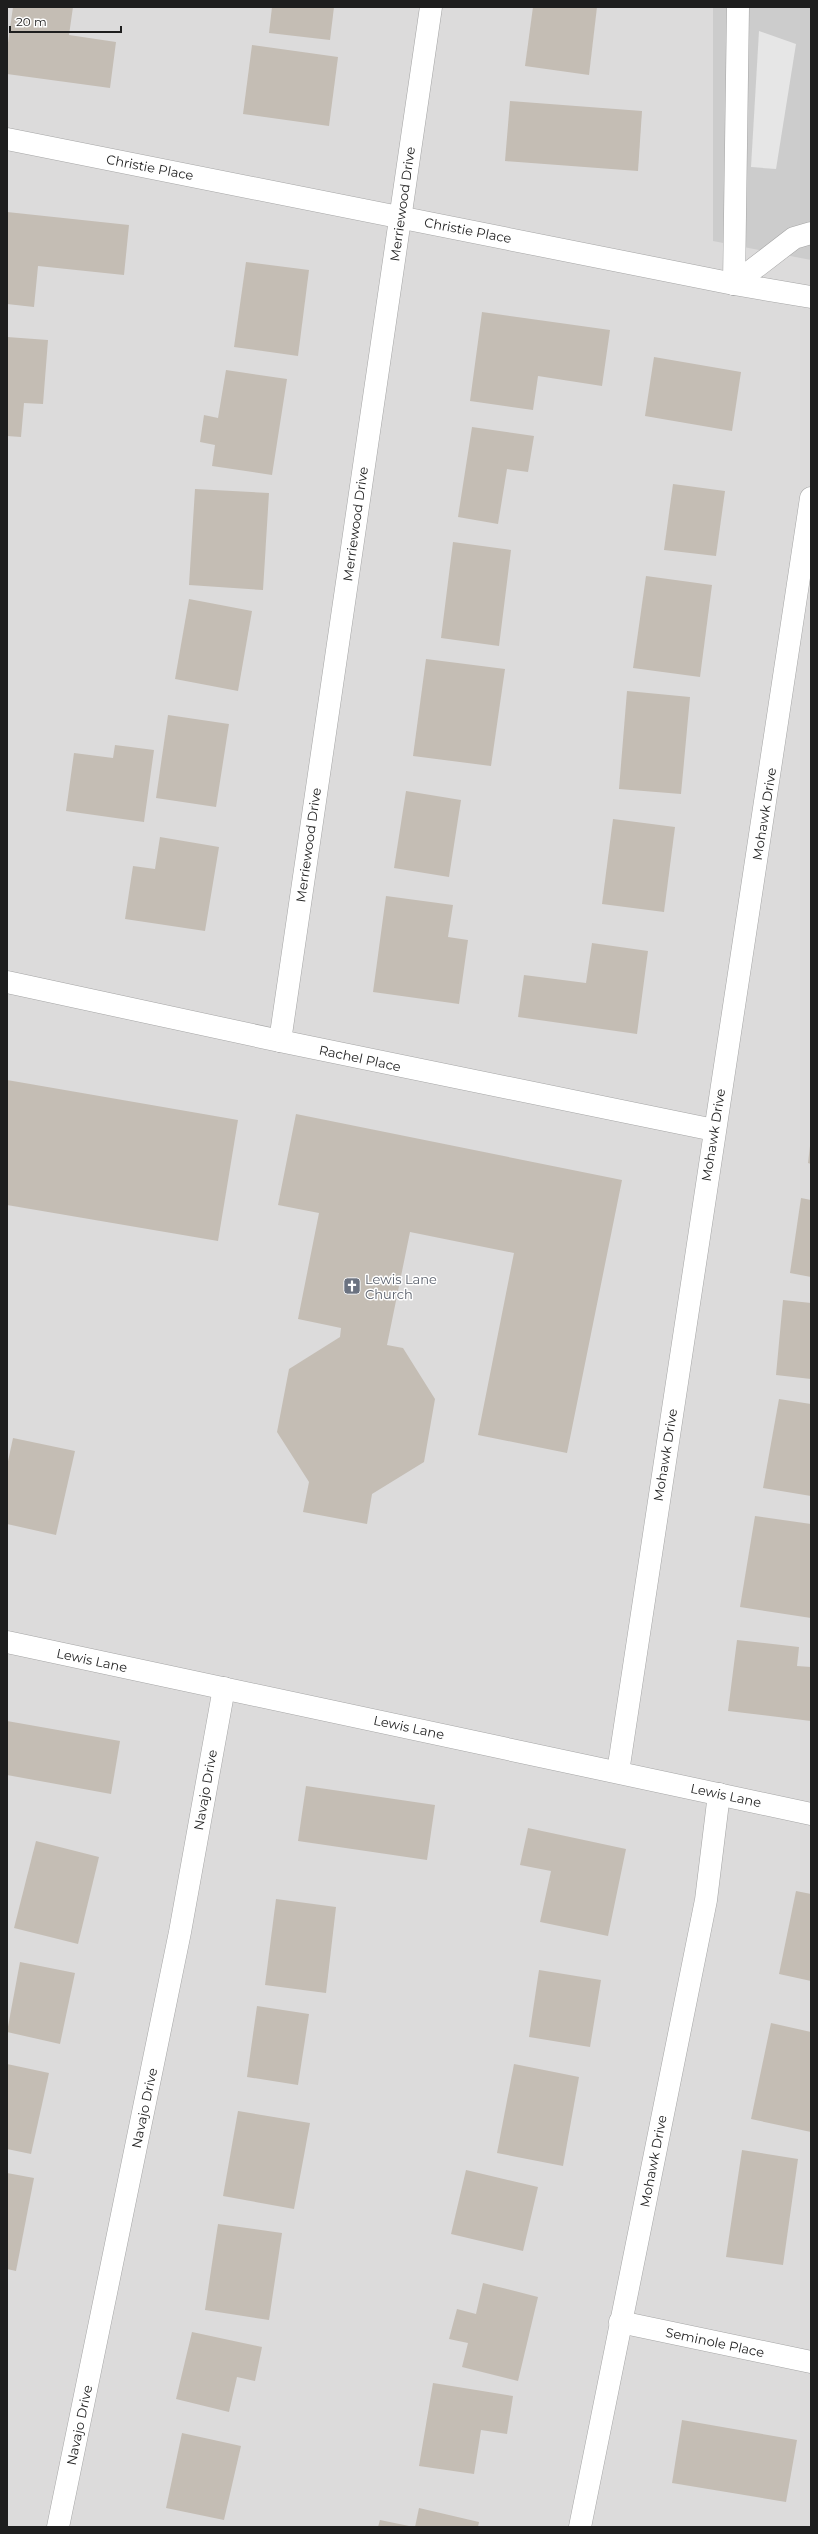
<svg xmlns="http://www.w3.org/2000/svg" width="818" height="2534" font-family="Montserrat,sans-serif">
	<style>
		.residential { fill: #dcdbdb }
		.religious { fill: #ccc }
		.parking { fill: #e6e6e6 }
		.building { fill: #c4bdb4 }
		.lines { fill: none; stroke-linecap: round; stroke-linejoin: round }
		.service-casing { stroke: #a5a5a5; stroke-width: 23 }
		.minor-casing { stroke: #a5a5a5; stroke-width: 23 }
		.tertiary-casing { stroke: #a5a5a5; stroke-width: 23 }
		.service { stroke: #fff; stroke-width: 22 }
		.minor { stroke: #fff; stroke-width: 22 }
		.tertiary { stroke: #fff; stroke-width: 22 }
		.labels { text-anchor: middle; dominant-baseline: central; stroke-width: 3; stroke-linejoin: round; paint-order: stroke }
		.street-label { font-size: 13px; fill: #1e1e1e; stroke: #fff }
		.worship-label { font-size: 13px; fill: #5b616d; stroke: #fff; text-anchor: start }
	</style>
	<rect width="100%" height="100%" fill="#efede4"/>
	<rect class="residential" x="7" y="7" width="804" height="2520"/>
	<polygon class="religious" points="713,7 811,7 811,260 713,241"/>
	<polygon class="parking" points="759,31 796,44 776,169 751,167"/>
	<g class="building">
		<polygon points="13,7 73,7 69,35 116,42 110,88 7,74 7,50"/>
		<polygon points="272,7 334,7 330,40 269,33"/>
		<polygon points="533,7 597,7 589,75 525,66"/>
		<polygon points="252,45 338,57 329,126 243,114"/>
		<polygon points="510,101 642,111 638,171 505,161"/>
		<polygon points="7,212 129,225 124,275 38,266 34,307 7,304"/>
		<polygon points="246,262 309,270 298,356 234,347"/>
		<polygon points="482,312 610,330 602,386 538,376 533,410 470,401"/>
		<polygon points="7,337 48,340 43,404 24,403 21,437 7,436"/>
		<polygon points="654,357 741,372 732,431 645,416"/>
		<polygon points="226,370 287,379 272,475 212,466 215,445 200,442 204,415 218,418"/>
		<polygon points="472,427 534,436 528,472 507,469 498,524 458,517"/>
		<polygon points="673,484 725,491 716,556 664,550"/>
		<polygon points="195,489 269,493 263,590 189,585"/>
		<polygon points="453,542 511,550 499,646 441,638"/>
		<polygon points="646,576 712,585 700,677 633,668"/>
		<polygon points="189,599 252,611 238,691 175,679"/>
		<polygon points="426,659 505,669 491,766 413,756"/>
		<polygon points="627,691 690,697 681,794 619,789"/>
		<polygon points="168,715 229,724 216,807 156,798"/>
		<polygon points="115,745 154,750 144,822 66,811 74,753 113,758"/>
		<polygon points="406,791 461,800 449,877 394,868"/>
		<polygon points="613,819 675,827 664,912 602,904"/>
		<polygon points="160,837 219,847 205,931 125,919 133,866 155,869"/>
		<polygon points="386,896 453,905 448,937 468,940 459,1004 373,992"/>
		<polygon points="592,943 648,951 637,1034 518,1017 524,975 586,983"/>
		<polygon points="7,1080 238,1120 218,1241 7,1205"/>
		<polygon points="296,1114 622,1180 567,1453 478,1435 514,1253 410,1232 387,1345 403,1348 435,1399 424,1462 372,1494 367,1524 303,1512 309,1482 277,1432 289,1369 340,1337 341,1328 298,1319 319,1213 278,1205"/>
		<polygon points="810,1146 811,1146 811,1164 808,1163"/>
		<polygon points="801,1198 811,1200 811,1277 790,1273"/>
		<polygon points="783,1300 811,1303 811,1379 776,1375"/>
		<polygon points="779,1399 811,1404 811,1496 763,1488"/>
		<polygon points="13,1438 75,1451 56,1535 7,1524 7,1466"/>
		<polygon points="755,1516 811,1524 811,1618 740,1607"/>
		<polygon points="737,1640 799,1647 797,1666 811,1667 811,1721 728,1711"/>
		<polygon points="7,1721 120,1741 111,1794 7,1775"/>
		<polygon points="306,1786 435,1805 427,1860 298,1841"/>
		<polygon points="528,1828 626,1849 608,1936 540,1922 551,1871 520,1865"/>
		<polygon points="36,1841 99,1857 78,1944 14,1928"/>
		<polygon points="796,1891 811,1894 811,1981 779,1974"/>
		<polygon points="276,1899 336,1907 326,1993 265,1985"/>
		<polygon points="20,1962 75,1973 60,2044 7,2032"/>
		<polygon points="539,1970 601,1980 590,2047 529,2037"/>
		<polygon points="257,2006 309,2014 298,2085 247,2077"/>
		<polygon points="771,2023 811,2032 811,2132 751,2119"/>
		<polygon points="7,2064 49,2073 31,2154 7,2149"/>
		<polygon points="514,2064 579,2077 563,2166 497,2153"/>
		<polygon points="238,2111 310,2123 294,2209 223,2196"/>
		<polygon points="742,2150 798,2159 783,2265 726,2257"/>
		<polygon points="466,2170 538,2187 523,2251 451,2234"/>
		<polygon points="7,2173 34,2178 16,2271 7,2269"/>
		<polygon points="218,2224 282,2233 269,2320 205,2310"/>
		<polygon points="483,2283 538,2297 518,2381 462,2367 468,2343 449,2339 457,2309 476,2314"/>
		<polygon points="192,2332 262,2347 255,2381 237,2377 229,2412 176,2399"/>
		<polygon points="433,2383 513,2396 507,2434 481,2430 474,2474 419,2466"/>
		<polygon points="682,2420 797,2440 786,2502 672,2483"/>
		<polygon points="182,2433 241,2446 224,2520 166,2508"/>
		<polygon points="419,2508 479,2522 478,2527 415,2527"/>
		<polygon points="380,2520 409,2526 409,2527 378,2527"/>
	</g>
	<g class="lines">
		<defs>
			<g id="service">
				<polyline points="734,284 738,7"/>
				<polyline points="734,284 794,238 811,233"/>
			</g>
			<g id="minor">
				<polyline points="7,139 734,284 811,297"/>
				<polyline points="7,982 280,1041 714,1130"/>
				<polyline points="280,1041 431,7"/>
				<polyline points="618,1772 811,498"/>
				<polyline points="620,2322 811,2362"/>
				<polyline points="58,2527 180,1932 224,1688"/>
				<polyline points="580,2527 706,1900 719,1794"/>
			</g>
			<polyline id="tertiary" points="7,1642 811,1814"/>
		</defs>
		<use href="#service" class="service-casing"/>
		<use href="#minor" class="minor-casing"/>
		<use href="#tertiary" class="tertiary-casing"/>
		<use href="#service" class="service"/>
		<use href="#minor" class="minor"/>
		<use href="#tertiary" class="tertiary"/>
	</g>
	<defs>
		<symbol id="church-square" viewBox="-11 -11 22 22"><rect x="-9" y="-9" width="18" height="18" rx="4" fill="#6b7280" stroke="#fff"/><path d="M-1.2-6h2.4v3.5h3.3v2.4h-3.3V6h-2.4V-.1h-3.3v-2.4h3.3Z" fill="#fff"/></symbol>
	</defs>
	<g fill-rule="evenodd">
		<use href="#church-square" x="342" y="1276" width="20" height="20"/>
	</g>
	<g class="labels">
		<g class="street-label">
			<text transform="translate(150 167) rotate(11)">Christie Place</text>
			<text transform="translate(402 204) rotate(-82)">Merriewood Drive</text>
			<text transform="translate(468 230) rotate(11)">Christie Place</text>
			<text transform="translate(355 524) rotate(-82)">Merriewood Drive</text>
			<text transform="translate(764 814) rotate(-81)">Mohawk Drive</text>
			<text transform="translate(308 845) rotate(-82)">Merriewood Drive</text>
			<text transform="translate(360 1058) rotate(12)">Rachel Place</text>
			<text transform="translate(713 1135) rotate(-81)">Mohawk Drive</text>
			<text transform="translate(665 1455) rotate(-81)">Mohawk Drive</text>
			<text transform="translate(92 1660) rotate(12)">Lewis Lane</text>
			<text transform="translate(409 1727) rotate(12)">Lewis Lane</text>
			<text transform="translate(205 1790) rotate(-80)">Navajo Drive</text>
			<text transform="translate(726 1795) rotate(12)">Lewis Lane</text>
			<text transform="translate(144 2108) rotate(-78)">Navajo Drive</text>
			<text transform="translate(653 2161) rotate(-79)">Mohawk Drive</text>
			<text transform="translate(715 2342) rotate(12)">Seminole Place</text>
			<text transform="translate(79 2425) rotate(-78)">Navajo Drive</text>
		</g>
		<g class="worship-label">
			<text x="365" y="1279">Lewis Lane<tspan x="365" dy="15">Church</tspan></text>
		</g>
	</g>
	<rect width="818" height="2534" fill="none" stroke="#1e1e1e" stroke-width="16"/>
	<path d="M10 26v6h111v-6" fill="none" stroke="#1e1e1e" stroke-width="2"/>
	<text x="16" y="26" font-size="12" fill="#1e1e1e" stroke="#ffffff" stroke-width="3" paint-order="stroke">20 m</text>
</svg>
